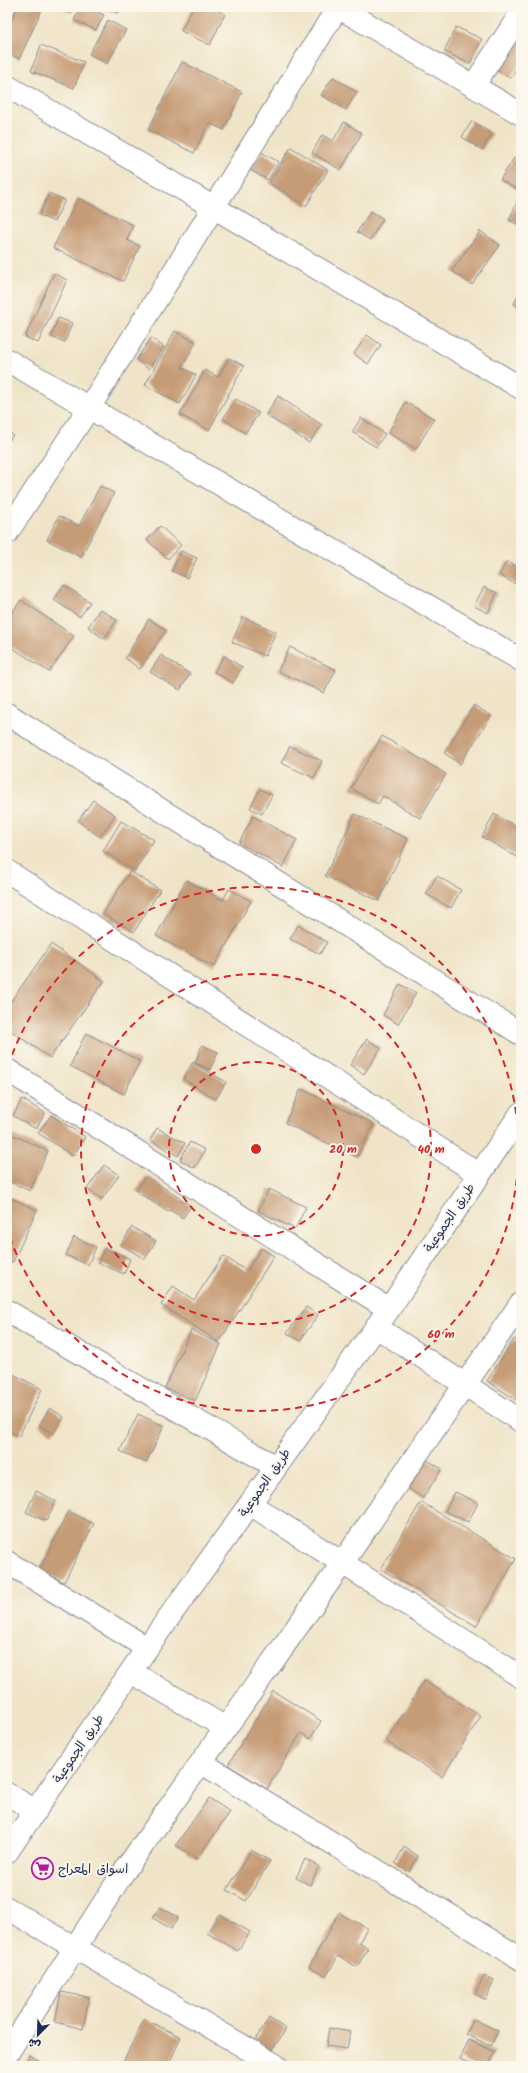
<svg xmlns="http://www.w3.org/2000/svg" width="528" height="2073" font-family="Kalam,'Playpen Sans Arabic',sans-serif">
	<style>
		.building { fill: #c69c77 }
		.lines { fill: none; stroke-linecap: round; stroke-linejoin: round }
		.minor-casing { stroke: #868a93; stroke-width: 24 }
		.major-casing { stroke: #868a93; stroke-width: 24 }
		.minor { stroke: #fff; stroke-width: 22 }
		.major { stroke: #fff; stroke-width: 22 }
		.ring { fill: none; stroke: #d62828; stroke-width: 2; stroke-dasharray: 7 5 }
		.labels { text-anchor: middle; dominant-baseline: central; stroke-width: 4; stroke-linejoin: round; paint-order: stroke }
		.street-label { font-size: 13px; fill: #1b2f5e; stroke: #fbf7ec }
		.poi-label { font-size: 13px; fill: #1b2f5e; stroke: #fbf7ec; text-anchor: start }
		.centre { fill: #d62828; stroke: #fbf7ec; stroke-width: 2 }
		.ring-label { font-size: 12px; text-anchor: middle; font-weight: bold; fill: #d62828; stroke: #fbf7ec; stroke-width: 4; stroke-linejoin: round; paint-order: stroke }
	</style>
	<rect width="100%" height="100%" fill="#fbf7ec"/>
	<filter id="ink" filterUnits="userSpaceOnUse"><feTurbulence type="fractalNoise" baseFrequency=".025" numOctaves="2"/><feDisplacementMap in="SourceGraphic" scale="8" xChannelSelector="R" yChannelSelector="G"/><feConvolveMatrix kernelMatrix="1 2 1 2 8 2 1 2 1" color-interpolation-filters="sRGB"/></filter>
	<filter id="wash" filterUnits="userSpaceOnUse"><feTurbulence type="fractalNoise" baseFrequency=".012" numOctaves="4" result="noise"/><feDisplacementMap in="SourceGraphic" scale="16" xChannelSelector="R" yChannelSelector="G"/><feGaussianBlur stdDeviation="0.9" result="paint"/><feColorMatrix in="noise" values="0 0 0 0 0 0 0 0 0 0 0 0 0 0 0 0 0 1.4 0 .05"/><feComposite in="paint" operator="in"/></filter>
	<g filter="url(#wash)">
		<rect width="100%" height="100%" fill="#f0e4c8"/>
		<g id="blocks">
			<g class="building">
				<polygon points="17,7 43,7 19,59 7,53 7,25 9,26"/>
				<polygon points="58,7 74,7 71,13"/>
				<polygon points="81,7 88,7 104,15 96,30 74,20"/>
				<polygon points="107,7 121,7 118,13 106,9"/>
				<polygon points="193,7 211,7 225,14 210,45 181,31"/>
				<polygon points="108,20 126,30 107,64 89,54"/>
				<polygon points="521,21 521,60 511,78 495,69"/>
				<polygon points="456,27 482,39 470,64 444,51"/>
				<polygon points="41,45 84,62 74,88 31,71"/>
				<polygon points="182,62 242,92 224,130 209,123 194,153 148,130"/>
				<polygon points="333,77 357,92 346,110 321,95"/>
				<polygon points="472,121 492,134 482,150 462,137"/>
				<polygon points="344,122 362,133 341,170 312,153 322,135 333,141"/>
				<polygon points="7,145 13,149 7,159"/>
				<polygon points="291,147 328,170 306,206 269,183"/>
				<polygon points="261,152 279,162 268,180 250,170"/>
				<polygon points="514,158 521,163 521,181 516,189 500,180"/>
				<polygon points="49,193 65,200 54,222 39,215"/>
				<polygon points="521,194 521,226 509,220"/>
				<polygon points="78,198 133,225 127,240 140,246 123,281 53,248"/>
				<polygon points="371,211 383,219 370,240 357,232"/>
				<polygon points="480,231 500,245 472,285 452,271"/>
				<polygon points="54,273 67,280 38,343 25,337"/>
				<polygon points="521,289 521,307 514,304"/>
				<polygon points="58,318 72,323 65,342 51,337"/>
				<polygon points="175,331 196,342 182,367 196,375 180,404 145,385"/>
				<polygon points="367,335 381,345 368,364 354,354"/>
				<polygon points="151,338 164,347 149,369 136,360"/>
				<polygon points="229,358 244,366 209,430 180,415 205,370 218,377"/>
				<polygon points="278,396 322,425 309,443 266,415"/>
				<polygon points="236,399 259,413 245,433 223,419"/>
				<polygon points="406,402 434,419 416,449 388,433"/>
				<polygon points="361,418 385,434 376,447 352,432"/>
				<polygon points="7,431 13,435 7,444"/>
				<polygon points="100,486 114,493 81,557 47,540 59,516 79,526"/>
				<polygon points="160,526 181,545 168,559 147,540"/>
				<polygon points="181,551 197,558 187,578 172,571"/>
				<polygon points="507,561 521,569 521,587 499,575"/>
				<polygon points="64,585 90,602 80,617 54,600"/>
				<polygon points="484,587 497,593 488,613 474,606"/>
				<polygon points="21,600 74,636 49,672 7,644 7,620"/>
				<polygon points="100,609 117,620 104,639 88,627"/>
				<polygon points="243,617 276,632 265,656 232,642"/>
				<polygon points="149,619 166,630 140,669 125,658"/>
				<polygon points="290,647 336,670 324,693 278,671"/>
				<polygon points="161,655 190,674 180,690 150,672"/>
				<polygon points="224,656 242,667 233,683 214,672"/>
				<polygon points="474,705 491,716 460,764 444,753"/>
				<polygon points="382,736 446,774 420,818 383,796 378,804 351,788"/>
				<polygon points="290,746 322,761 314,778 281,763"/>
				<polygon points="260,789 272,795 262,814 250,808"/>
				<polygon points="93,800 115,815 100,837 78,821"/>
				<polygon points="355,814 408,839 379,901 325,876"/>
				<polygon points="494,814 521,829 521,851 517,857 482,837"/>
				<polygon points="253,816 297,840 283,867 239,843"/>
				<polygon points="121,821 154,840 135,871 103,851"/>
				<polygon points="130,871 160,890 134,932 103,914"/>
				<polygon points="437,876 461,890 451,908 426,894"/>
				<polygon points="186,880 223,900 229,889 251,901 214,967 156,936"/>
				<polygon points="298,925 327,942 320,954 290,939"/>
				<polygon points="51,944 104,981 50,1058 7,1028 7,1007"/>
				<polygon points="400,984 416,993 398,1024 383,1015"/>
				<polygon points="86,1033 140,1061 124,1094 70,1066"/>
				<polygon points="367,1039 381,1048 364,1074 350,1065"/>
				<polygon points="202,1045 218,1052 210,1070 195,1063"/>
				<polygon points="193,1062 226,1082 216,1099 183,1079"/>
				<polygon points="301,1089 374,1124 357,1157 285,1123"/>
				<polygon points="22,1099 45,1113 36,1129 13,1116"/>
				<polygon points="51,1115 85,1137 73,1156 38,1133"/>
				<polygon points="157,1128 185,1143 178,1156 150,1140"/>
				<polygon points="13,1135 48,1151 30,1191 7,1180 7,1147"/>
				<polygon points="190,1142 205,1150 195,1168 180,1160"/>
				<polygon points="104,1165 119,1175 102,1199 87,1189"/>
				<polygon points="146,1176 191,1206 183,1218 170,1210 168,1212 136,1191"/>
				<polygon points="269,1189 306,1207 295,1229 258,1211"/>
				<polygon points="7,1196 37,1210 13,1262 7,1259"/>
				<polygon points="132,1227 156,1241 145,1259 121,1245"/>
				<polygon points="74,1237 96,1247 88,1265 66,1255"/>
				<polygon points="105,1248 130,1259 124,1274 98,1263"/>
				<polygon points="261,1248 274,1256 219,1342 161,1305 173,1286 194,1300 223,1256 247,1271"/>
				<polygon points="306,1307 318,1315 300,1341 287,1333"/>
				<polygon points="191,1330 221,1344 195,1401 165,1388"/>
				<polygon points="514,1339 521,1343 521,1396 518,1401 487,1381"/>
				<polygon points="7,1371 42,1389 19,1436 7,1430"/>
				<polygon points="50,1408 64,1417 53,1434 39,1425"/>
				<polygon points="138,1414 164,1426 146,1463 120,1451"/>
				<polygon points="427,1460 442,1469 423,1498 408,1489"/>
				<polygon points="36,1491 56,1501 46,1521 26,1512"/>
				<polygon points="455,1492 478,1503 468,1522 445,1511"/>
				<polygon points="421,1502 516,1559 476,1626 381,1569"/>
				<polygon points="69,1511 94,1524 64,1582 39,1570"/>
				<polygon points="424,1681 481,1716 442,1777 386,1741"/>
				<polygon points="273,1691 321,1721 310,1739 301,1733 267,1789 228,1765"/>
				<polygon points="209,1798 230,1812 197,1859 176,1845"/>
				<polygon points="404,1847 418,1856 409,1872 395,1863"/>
				<polygon points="251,1850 270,1861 246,1901 227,1890"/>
				<polygon points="305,1859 319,1866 310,1885 296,1878"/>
				<polygon points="160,1907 178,1917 171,1929 153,1918"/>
				<polygon points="339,1913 367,1928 359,1943 368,1948 357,1967 338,1956 326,1977 309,1967"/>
				<polygon points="219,1914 250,1932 238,1951 207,1933"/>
				<polygon points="484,1976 494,1980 486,2000 475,1994"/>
				<polygon points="61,1992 89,1997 83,2029 55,2022"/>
				<polygon points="269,2018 286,2029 270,2054 253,2043"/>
				<polygon points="144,2019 181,2037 168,2066 121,2066"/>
				<polygon points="474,2019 498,2031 491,2046 466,2034"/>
				<polygon points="329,2028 350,2032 347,2049 326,2046"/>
				<polygon points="469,2040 495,2052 488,2066 474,2066 460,2059"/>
				<polygon points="30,2055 46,2066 23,2066"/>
			</g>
		</g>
	</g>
	<g filter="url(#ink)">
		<use href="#blocks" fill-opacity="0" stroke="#868a93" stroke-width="1"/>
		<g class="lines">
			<defs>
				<g id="minor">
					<polyline points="338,7 521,114"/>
					<polyline points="474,85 521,13"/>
					<polyline points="7,86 521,388"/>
					<polyline points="7,360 521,660"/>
					<polyline points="7,533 89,408 338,7"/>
					<polyline points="7,714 521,1034"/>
					<polyline points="7,871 479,1174"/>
					<polyline points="7,1070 389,1309"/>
					<polyline points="7,1311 276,1467"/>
					<polyline points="376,1327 521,1421"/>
					<polyline points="250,1504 521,1677"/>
					<polyline points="7,1562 147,1648"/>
					<polyline points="131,1672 226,1728"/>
					<polyline points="202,1763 521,1959"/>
					<polyline points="7,1794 36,1811"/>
					<polyline points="7,1908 277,2066"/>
					<polyline points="7,2054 123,1873 343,1562 521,1303"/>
				</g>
				<polyline id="major" points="7,1852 147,1648 389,1309 521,1113"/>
			</defs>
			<use href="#minor" class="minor-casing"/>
			<use href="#major" class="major-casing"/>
			<use href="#minor" class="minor"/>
			<use href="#major" class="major"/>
		</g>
	</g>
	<g class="ring">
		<circle cx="256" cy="1149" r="87"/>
		<circle cx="256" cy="1149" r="175"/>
		<path d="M8 1066A262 262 0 1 1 8 1232"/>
	</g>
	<defs>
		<symbol id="supermarket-ring" viewBox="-11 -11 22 22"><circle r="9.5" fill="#fbf7ec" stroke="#b5179e" stroke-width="1.5"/><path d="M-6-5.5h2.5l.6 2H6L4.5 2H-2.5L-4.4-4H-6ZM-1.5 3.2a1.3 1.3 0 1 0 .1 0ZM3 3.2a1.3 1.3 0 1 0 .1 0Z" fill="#b5179e"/></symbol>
	</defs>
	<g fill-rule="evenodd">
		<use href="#supermarket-ring" x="30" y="1856" width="25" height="25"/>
	</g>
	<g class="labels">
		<g class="street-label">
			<text transform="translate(450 1218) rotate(-56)">طريق الجموعية</text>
			<text transform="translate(265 1483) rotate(-55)">طريق الجموعية</text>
			<text transform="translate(79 1749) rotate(-56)">طريق الجموعية</text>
		</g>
		<g class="poi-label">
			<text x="58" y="1869">اسواق المعراج</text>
		</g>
	</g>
	<circle cx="256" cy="1149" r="6" class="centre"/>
	<g class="ring-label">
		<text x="343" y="1153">20 m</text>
		<text x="431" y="1153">40 m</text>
		<text x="441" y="1338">60 m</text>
	</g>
	<rect width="528" height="2073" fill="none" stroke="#fbf7ec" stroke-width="24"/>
	<g transform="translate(38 2035) rotate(203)" stroke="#fbf7ec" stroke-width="3" paint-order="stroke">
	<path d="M0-3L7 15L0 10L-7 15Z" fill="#1b2f5e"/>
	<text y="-6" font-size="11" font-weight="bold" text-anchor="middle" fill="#1b2f5e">ش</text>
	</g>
</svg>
